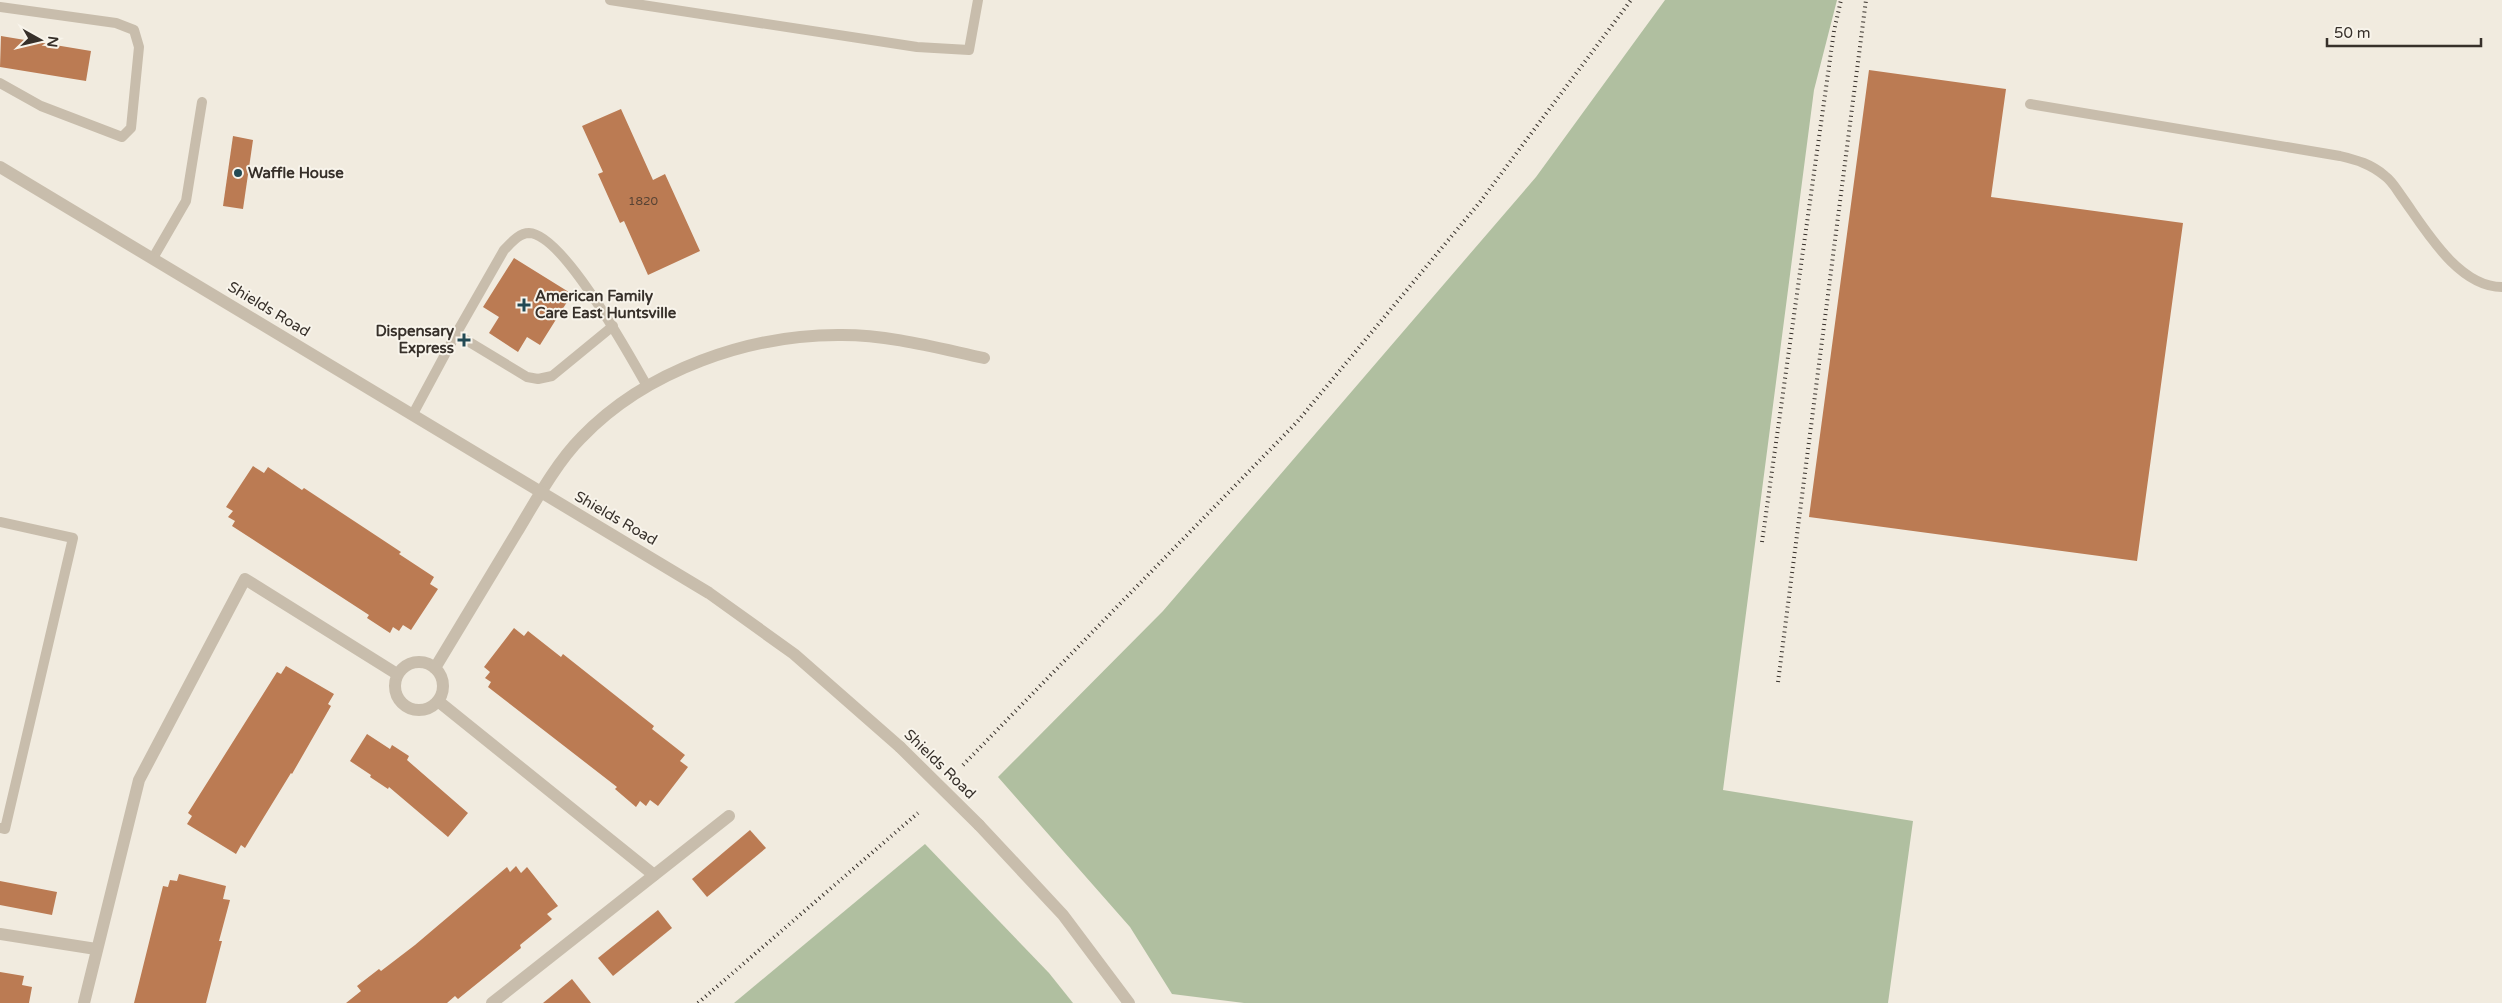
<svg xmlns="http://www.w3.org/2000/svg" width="2502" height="1003" font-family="'Varela Round',sans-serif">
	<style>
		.green { fill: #b0bfa0 }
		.building { fill: #bb7b53 }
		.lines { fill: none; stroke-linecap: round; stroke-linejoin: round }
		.service { stroke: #c8bdac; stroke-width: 10 }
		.minor { stroke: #c8bdac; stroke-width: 12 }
		.tertiary { stroke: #c8bdac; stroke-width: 12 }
		.rail { stroke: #37302a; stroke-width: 4; stroke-dasharray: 1 4; stroke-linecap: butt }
		.tertiary-bridge { stroke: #c8bdac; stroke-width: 12 }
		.poi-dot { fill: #234a54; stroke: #f8f4eb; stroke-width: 2 }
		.labels { text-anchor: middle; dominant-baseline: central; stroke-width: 4; stroke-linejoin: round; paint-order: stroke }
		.number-label { font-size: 12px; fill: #584334 }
		.poi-label { font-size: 15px; font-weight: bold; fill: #37302a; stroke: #f8f4eb; text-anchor: start }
		.street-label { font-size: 15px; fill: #37302a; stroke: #f8f4eb }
	</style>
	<rect width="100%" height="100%" fill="#f1ebdf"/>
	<g class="green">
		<polygon points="1665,0 1837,0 1814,90 1723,790 1913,821 1888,1003 1244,1003 1172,994 1130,927 998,777 1163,611 1536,177"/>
		<polygon points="925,844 1049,973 1073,1003 734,1003"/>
	</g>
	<g class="building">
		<polygon points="1,36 91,51 86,81 0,67"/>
		<polygon points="1869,70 2006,89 1991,197 2183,223 2137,561 1809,517"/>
		<polygon points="621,109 653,180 665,174 700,251 648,275 624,221 620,223 598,174 603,172 582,126"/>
		<polygon points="233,136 253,140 243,209 223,206"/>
		<polygon points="514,258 572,294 540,345 527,337 518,352 489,333 499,317 483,307"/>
		<polygon points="253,466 264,473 268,467 302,490 304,488 401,552 399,554 434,577 430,584 438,589 411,630 403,625 399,631 393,627 390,633 367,618 369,615 232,526 235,521 228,517 233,511 226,507"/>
		<polygon points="514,628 524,636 528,631 561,657 563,654 654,726 652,729 685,755 680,761 688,767 658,806 650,800 646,806 640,801 636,807 615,789 617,787 488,687 491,682 485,678 490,672 484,667"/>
		<polygon points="286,666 334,694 328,704 331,706 292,774 291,773 245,848 241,845 236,854 187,824 192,816 188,813 277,672 281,674"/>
		<polygon points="367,734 390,749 392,745 409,756 407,760 468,813 448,837 389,787 388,789 370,777 371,775 350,761"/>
		<polygon points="750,830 766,848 707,897 692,879"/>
		<polygon points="516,866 521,873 527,867 558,906 547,914 552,919 520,945 521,948 458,999 455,996 447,1003 346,1003 361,991 357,986 379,969 381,971 415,945 507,867 510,872"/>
		<polygon points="179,874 226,886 223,899 230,900 219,941 222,941 206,1003 134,1003 163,886 168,887 170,880 177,881"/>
		<polygon points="0,881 57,892 52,915 0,905"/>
		<polygon points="658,910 672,928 613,976 598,958"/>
		<polygon points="0,972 24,976 22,985 32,987 29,1003 0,1003"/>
		<polygon points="572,979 591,1003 543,1003"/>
	</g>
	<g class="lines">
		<g class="service">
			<polyline points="610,0 917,47 969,50 978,0"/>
			<polyline points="0,7 116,23 134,30 139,47 131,128 122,137 41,106 0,83"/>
			<path d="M 2030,104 L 2340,156 C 2357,160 2371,164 2385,176 C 2392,181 2397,190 2402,197 C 2425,229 2458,287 2502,287"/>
			<polyline points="153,258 186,201 202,102"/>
			<path d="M 456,334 L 504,250 C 511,243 519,233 529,233 C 563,234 630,356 647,386"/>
			<polyline points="413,414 456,334 527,377 538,379 552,376 613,326"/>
			<polyline points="0,522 73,538 5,829 0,828"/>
		</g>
		<g class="minor">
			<circle cx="419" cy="686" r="24"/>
			<path d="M 435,668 C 463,622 490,577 517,532 C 535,502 557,462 581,438 C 646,370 750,334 842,335 C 890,335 937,348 984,358"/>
			<polyline points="438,701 654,875"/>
			<polyline points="0,934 96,949"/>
			<polyline points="84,1003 139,780 245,579 397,674"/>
			<polyline points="492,1003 729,816"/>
		</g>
		<g class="tertiary">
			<polyline points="0,167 709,593 794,654 900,747"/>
			<polyline points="979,825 1063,915 1129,1003"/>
		</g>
		<g class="rail">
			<polyline points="1762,542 1834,31 1841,0"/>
			<polyline points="1778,682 1866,0"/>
			<polyline points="963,765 1297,422 1480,202 1631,0"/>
			<polyline points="698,1003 918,813"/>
		</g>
		<polyline class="tertiary-bridge" points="900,747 979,825"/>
	</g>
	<g class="poi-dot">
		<circle cx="238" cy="173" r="5"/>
		<path d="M521.5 297.5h5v5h5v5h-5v5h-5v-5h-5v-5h5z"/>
		<path d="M461.5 332.5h5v5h5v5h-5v5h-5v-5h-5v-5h5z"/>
	</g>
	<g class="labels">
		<g class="number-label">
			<text x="643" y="201">1820</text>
		</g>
		<g class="poi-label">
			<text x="248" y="173">Waffle House</text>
			<text x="535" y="296">American Family<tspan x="535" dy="17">Care East Huntsville</tspan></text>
			<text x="454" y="331" text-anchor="end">Dispensary<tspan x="454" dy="17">Express</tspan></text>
		</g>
		<g class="street-label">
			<text transform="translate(269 309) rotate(31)">Shields Road</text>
			<text transform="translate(616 518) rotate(30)">Shields Road</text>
			<text transform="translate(940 764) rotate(44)">Shields Road</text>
		</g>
	</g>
	<g transform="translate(40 40) rotate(98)" stroke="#f8f4eb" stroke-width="4" paint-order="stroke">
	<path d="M0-4L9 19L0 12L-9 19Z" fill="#37302a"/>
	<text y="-8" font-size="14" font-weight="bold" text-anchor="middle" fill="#37302a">N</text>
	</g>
	<path d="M2327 38v8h154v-8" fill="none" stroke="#37302a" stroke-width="2.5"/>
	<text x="2334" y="38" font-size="15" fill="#37302a" stroke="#f8f4eb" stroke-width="4" paint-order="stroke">50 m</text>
</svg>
